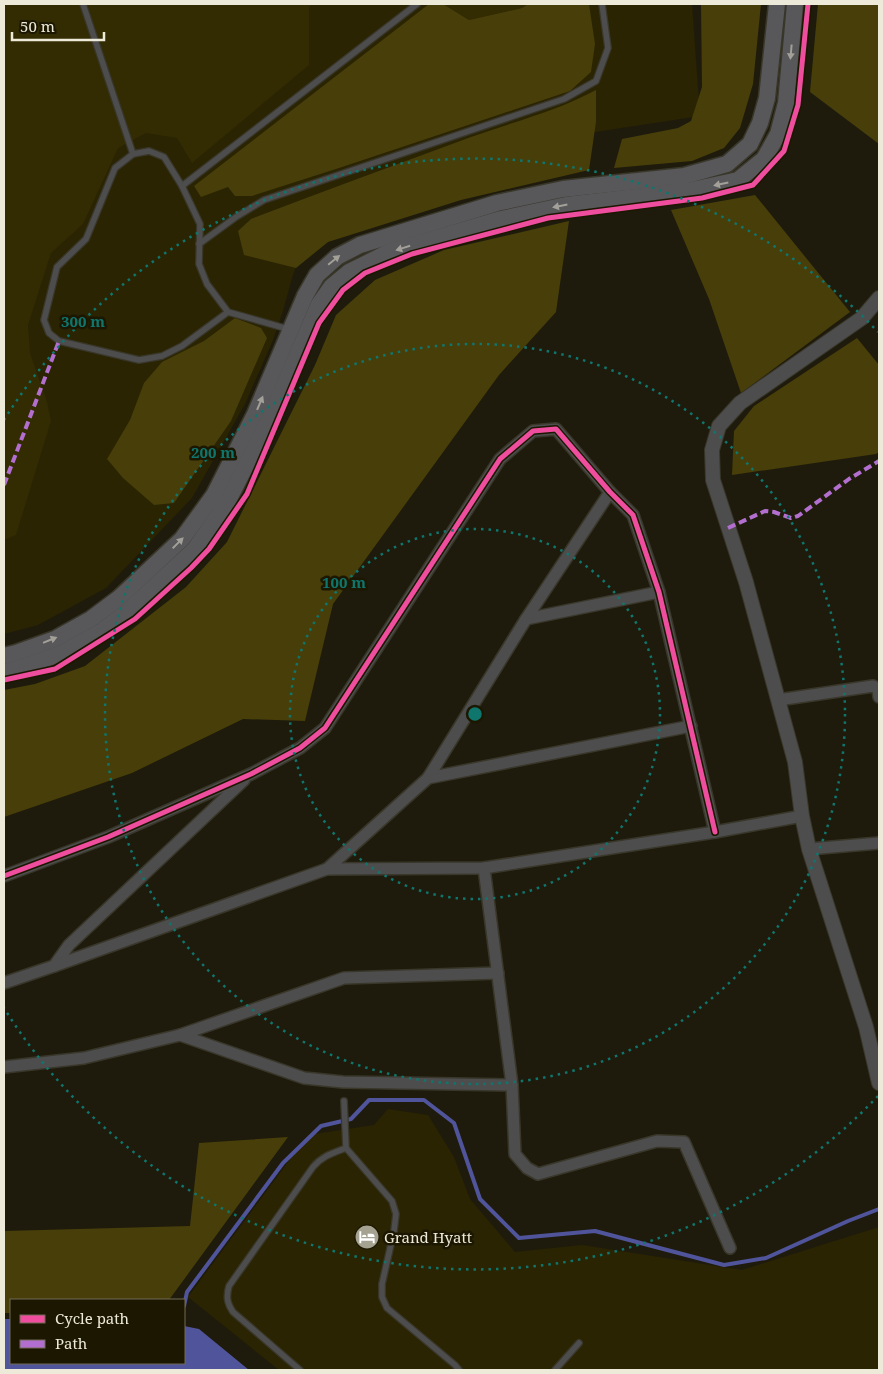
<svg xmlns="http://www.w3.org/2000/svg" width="883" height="1374" font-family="'Noto Serif',serif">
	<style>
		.built { fill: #2a2402 }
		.green { fill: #332b02 }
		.forest { fill: #483e09 }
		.water { fill: #50549b }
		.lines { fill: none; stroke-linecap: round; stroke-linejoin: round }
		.stream { stroke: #50549b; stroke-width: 4 }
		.service-casing { stroke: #39372a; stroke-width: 8 }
		.minor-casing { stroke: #39372a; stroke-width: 14 }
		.tertiary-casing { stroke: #39372a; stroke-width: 16 }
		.secondary-casing { stroke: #39372a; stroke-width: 19 }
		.service { stroke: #4e4d4e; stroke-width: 5.5 }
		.minor { stroke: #4e4d4e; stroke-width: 11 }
		.tertiary { stroke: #4e4d4e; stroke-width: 14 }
		.secondary { stroke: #585759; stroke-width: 16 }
		.quiet { stroke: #b36fd0; stroke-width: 4; stroke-dasharray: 8 4; stroke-linecap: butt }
		.cycleway-casing { stroke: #1c1700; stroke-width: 8 }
		.cycleway { stroke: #ef4d9e; stroke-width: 5 }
		.oneway { fill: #a2a099 }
		.ring { fill: none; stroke: #0f766e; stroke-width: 2.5; stroke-dasharray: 2.5 5 }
		.labels { text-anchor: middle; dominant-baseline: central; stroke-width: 5; stroke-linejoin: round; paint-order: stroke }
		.poi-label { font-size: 15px; fill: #edead9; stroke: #1c1700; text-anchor: start }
		.centre { fill: #0f766e; stroke: #1c1700; stroke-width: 2.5 }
		.ring-label { font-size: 15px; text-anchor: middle; font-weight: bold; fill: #0f766e; stroke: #1c1700; stroke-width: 5; stroke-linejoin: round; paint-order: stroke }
	</style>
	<rect width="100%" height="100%" fill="#1e1b0c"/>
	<g class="built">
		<polygon points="4,4 692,4 700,116 582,134 308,231 292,278 283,311 273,340 245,404 192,498 106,588 38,625 4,634"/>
		<polygon points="388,1109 428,1115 454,1157 470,1199 515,1252 582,1245 742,1270 879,1227 879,1370 279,1370 188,1297 308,1135 374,1125"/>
	</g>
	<g class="green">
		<polygon points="4,4 311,4 309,8 309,65 192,163 177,138 146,133 118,148 83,224 51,253 28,325 30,353 47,402 51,421 16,535 4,540"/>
		<polygon points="443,4 528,4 522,8 469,20"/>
	</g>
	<g class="forest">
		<polygon points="429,4 443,4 469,20 522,8 528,4 589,4 595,44 591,72 570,91 336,169 252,196 235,196 228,187 201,197 194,186"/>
		<polygon points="701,4 761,4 753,84 740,128 724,148 692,161 614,168 622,139 678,128 691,121 702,87"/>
		<polygon points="818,4 879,4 879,144 810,92"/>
		<path d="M 596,90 L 596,122 L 589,170 L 461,200 L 328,242 L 296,268 L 244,255 L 238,231 L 251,219 C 324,191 398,164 471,137 C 513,122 557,111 596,90 Z"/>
		<polygon points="755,195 850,312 741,393 709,299 671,210"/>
		<polygon points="569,221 556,312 499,375 333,604 305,721 243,719 132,773 4,817 4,690 35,684 85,666 186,587 227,542 315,365 336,315 375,280 444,250"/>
		<polygon points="235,318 261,328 267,338 231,421 174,503 154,505 123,478 107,459 130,420 144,383 162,362 204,341"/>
		<polygon points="857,338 879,365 879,452 876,454 732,475 734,431 754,406"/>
		<polygon points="288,1137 169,1300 11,1300 11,1313 4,1313 4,1231 190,1226 199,1143"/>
	</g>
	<polygon class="water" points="4,1319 11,1319 11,1363 184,1363 184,1326 199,1329 249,1370 4,1370"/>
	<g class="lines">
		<polyline class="stream" points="184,1306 187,1292 283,1163 321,1126 351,1119 369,1100 424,1100 454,1123 480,1199 519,1238 595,1231 724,1265 766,1258 848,1221 879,1209"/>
		<defs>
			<g id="service">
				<polyline points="83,4 133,154"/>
				<polyline points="182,186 417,4"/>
				<polyline points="199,244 236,217 264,200 564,99 596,81 608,48 602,4"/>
				<polyline points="228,312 182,346 162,356 139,360 59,341 49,333 44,320 57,267 86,239 115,168 133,154 149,151 164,157 182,186 200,224 199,264 207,284 228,312 288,329"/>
				<polyline points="344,1101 346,1148 392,1201 396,1214 394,1231 382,1284 382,1297 387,1308 455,1365 459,1370"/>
				<path d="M 300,1370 L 233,1312 C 227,1303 226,1297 229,1286 L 313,1167 C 322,1156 333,1153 346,1148"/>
				<polyline points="555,1370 579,1343"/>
			</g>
			<g id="minor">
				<polyline points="526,619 659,592"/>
				<polyline points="778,700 873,686 878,689 879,697"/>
				<polyline points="428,778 691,726"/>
				<polyline points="809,849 879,843"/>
				<polyline points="484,868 512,1085 515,1154 527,1168 538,1174 657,1141 684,1142 730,1248"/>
				<polyline points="327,869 428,778 526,619 610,492"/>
				<polyline points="4,876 108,837 251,774 300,748 325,728 500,459 533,431 556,429 610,492 633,515 659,592 715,832"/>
				<polyline points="54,966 69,945 244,780"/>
				<polyline points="4,983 54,966 327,869 484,868 715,832 802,816"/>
				<polyline points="180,1035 304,1078 343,1082 512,1085"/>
				<polyline points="4,1067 84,1058 180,1035 344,978 498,973"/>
			</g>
			<polyline id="tertiary" points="879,298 862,318 740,403 719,426 712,450 713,480 746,582 795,762 802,816 809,849 866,1027 879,1083"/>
			<g id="secondary">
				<polyline points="4,656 16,653 55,639 91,619 119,598 182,539 214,495 255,414 305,296 317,275 337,257 360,245 497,203 563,189 684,176 727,164 750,144 760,123 767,98 777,4"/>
				<polyline points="4,672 20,668 62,653 100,632 129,610 194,550 227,503 269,420 319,304 331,287 349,272 389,252 501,219 566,205 687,191 738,180 764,159 778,134 786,103 795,4"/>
			</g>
		</defs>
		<use href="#service" class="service-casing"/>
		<use href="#minor" class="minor-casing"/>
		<use href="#tertiary" class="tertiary-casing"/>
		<use href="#secondary" class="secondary-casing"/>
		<use href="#service" class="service"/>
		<use href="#minor" class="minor"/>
		<use href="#tertiary" class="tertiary"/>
		<use href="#secondary" class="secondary"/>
		<g class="quiet">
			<polyline points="4,485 59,341"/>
			<polyline points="728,528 765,511 774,512 791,518 798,516 849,479 879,461"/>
		</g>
		<defs>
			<g id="cycleway">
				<polyline points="4,680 55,669 135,619 191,568 209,549 247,494 319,323 343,290 365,273 412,254 548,218 702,198 753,185 784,151 798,105 808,4"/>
				<polyline points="4,876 108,837 251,774 300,748 325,728 500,459 533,431 556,429 610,492 633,515 659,592 715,832"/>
			</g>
		</defs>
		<use href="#cycleway" class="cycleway-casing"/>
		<use href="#cycleway" class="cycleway"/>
	</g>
	<defs><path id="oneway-solid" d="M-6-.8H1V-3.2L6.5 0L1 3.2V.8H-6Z" transform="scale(1.25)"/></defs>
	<g class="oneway">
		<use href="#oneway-solid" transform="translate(791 52) rotate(95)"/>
		<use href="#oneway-solid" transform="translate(721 184) rotate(168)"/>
		<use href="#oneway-solid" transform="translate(560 206) rotate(169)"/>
		<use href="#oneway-solid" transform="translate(403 248) rotate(163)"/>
		<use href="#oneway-solid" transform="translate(334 260) rotate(-39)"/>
		<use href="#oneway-solid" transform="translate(260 403) rotate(-67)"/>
		<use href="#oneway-solid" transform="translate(178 543) rotate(-45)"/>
		<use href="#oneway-solid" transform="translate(50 640) rotate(-22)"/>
	</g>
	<g class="ring">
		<circle cx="475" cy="714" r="185"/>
		<circle cx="475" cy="714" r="370"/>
		<path d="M878 1096A555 555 0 0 1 4 1008M4 420A555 555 0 0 1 878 332"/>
	</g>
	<defs>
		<symbol id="hotel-disc" viewBox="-11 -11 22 22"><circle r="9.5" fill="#a5a291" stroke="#1c1700"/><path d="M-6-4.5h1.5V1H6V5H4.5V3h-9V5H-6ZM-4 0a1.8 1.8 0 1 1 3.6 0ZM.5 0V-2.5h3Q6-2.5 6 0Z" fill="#fff"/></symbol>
	</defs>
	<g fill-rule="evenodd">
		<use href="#hotel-disc" x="353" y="1223" width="28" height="28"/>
	</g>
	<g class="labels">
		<g class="poi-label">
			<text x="384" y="1237">Grand Hyatt</text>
		</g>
	</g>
	<circle cx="475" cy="714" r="8" class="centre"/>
	<g class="ring-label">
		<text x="83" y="327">300 m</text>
		<text x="213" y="458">200 m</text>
		<text x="344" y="588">100 m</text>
	</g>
	<rect width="883" height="1374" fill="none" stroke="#edead9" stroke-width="10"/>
	<rect x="10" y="1299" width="175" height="65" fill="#1c1700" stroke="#706b57"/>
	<rect x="20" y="1315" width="25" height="8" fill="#ef4d9e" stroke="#706b57"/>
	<text x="55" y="1324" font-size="15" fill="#edead9">Cycle path</text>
	<rect x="20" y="1340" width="25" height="8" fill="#b36fd0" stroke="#706b57"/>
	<text x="55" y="1349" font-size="15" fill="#edead9">Path</text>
	<path d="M12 32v8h92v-8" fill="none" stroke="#edead9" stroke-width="2.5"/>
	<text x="20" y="32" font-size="15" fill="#edead9" stroke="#1c1700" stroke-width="4" paint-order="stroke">50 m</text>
</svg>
